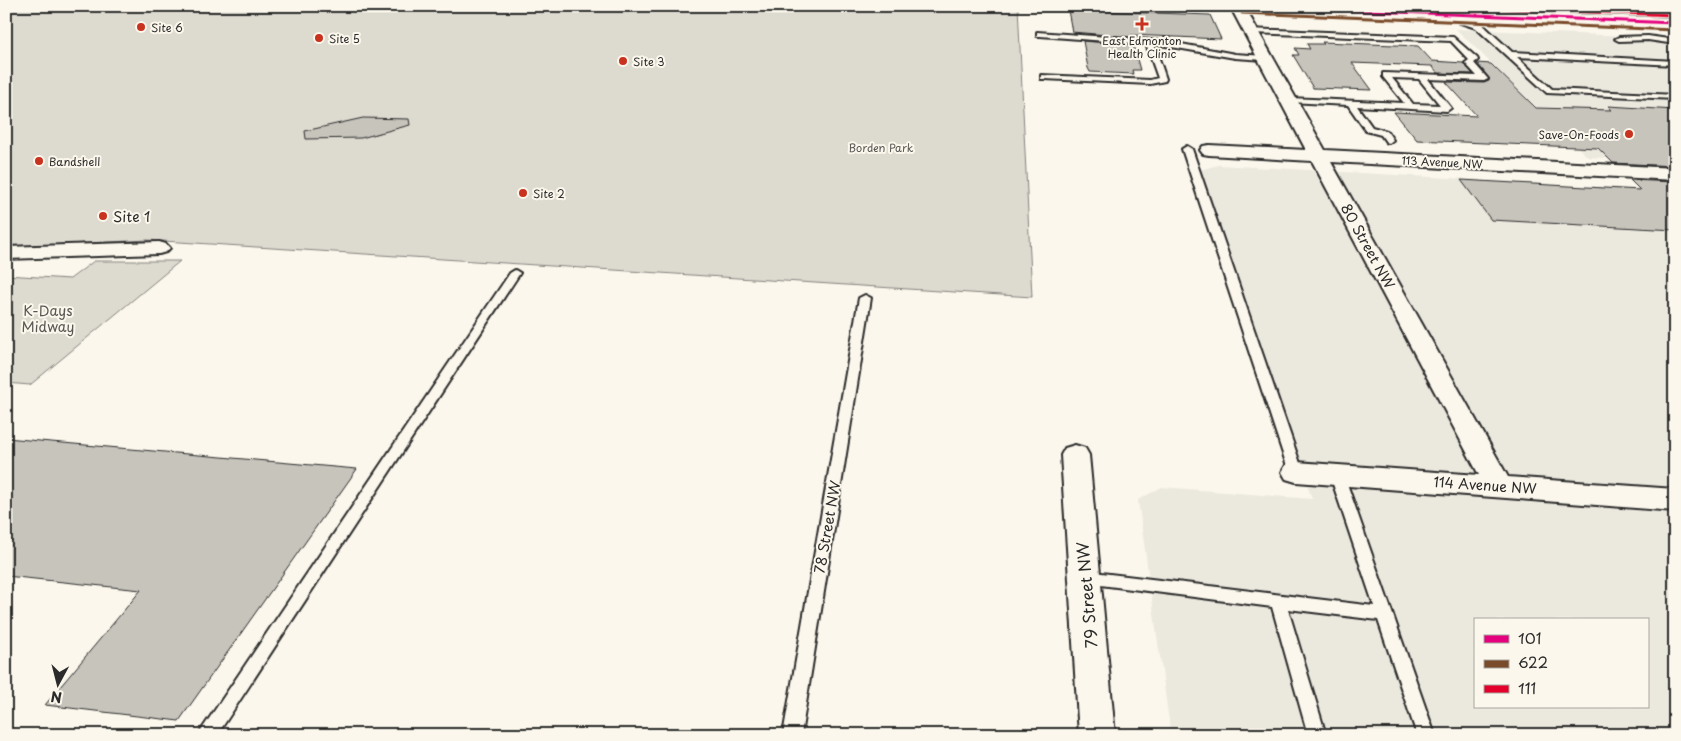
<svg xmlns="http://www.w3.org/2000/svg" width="1681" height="741" font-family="'Playpen Sans',sans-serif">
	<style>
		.built { fill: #ebe8de; fill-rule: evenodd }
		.green { fill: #dddad0; stroke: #84827e }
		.building { fill: #c7c4bc; stroke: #2b2b2b }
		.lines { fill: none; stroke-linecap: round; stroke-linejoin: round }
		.lane-casing { stroke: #2b2b2b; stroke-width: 4 }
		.street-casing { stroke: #2b2b2b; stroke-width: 4 }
		.secondary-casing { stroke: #2b2b2b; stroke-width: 3 }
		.lane { fill: #fbf7ec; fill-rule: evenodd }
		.street { fill: #fbf7ec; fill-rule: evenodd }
		.secondary { fill: #fbf7ec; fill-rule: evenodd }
		.bus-1-casing { stroke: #fbf7ec; stroke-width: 5.5 }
		.bus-2-casing { stroke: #fbf7ec; stroke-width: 5.5 }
		.bus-3-casing { stroke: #fbf7ec; stroke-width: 5.5 }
		.bus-1 { stroke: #e5007d; stroke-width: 3 }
		.bus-2 { stroke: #7a4b2a; stroke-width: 3 }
		.bus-3 { stroke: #e4002b; stroke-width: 3 }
		.poi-dot { fill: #c8321e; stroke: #fbf7ec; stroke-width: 2 }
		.labels { text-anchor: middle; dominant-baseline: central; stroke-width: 4; stroke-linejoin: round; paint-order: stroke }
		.far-poi-label { font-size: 11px; fill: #2b2b2b; stroke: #fbf7ec; text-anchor: start }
		.far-park-label { font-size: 11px; fill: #585754; stroke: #fbf7ec }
		.far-street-label { font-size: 11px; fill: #2b2b2b; stroke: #fbf7ec }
		.poi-label { font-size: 14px; fill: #2b2b2b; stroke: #fbf7ec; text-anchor: start }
		.street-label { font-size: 14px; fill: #2b2b2b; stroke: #fbf7ec }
		.park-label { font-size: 14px; fill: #585754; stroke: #fbf7ec }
		.near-street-label { font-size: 16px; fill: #2b2b2b; stroke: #fbf7ec }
	</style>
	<rect width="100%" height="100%" fill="#fbf7ec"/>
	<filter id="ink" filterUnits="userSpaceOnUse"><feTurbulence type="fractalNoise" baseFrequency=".02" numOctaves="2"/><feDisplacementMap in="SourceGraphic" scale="10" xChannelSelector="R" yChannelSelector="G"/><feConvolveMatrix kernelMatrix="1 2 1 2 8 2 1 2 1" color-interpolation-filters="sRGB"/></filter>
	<g filter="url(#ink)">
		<g class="built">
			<polygon points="1456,29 1675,38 1675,162 1588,157"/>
			<path d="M 1218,165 L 1675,191 L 1675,735 L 1171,735 L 1138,500 L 1162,487 L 1312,499 L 1200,170 ZM 1475,620 L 1647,620 L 1647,707 L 1475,707 Z"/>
		</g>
		<g class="green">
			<polygon points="6,6 1018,6 1032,297 148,240 6,247"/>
			<polygon points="94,261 180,261 30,385 6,383 6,275 70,279"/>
		</g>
		<g class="building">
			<polygon points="1068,10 1210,15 1221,39 1131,35 1131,37 1072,32"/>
			<polygon points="1083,41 1133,45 1140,70 1132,70 1133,74 1090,72 1088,68"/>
			<polygon points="1322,42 1418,46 1432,61 1463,63 1473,74 1438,73 1432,66 1352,63 1372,90 1313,88 1293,55 1299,55 1295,48 1310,49 1307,44 1324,44"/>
			<polygon points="1477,63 1491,64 1536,108 1612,110 1608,106 1675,110 1675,166 1613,163 1598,148 1417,140 1394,112 1477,116 1446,82 1484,83 1489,81 1489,78"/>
			<polygon points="363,118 409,119 410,125 361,138 306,139 305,131"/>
			<polygon points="1461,180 1640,190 1630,180 1675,182 1675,230 1491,220"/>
			<polygon points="6,438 357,469 179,721 45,705 141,590 6,576"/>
		</g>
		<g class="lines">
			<defs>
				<g id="lane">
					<polygon points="1565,6 1573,6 1580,13 1575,14"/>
					<polygon points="1442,15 1482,24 1512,52 1675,61 1675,65 1517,57 1552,89 1675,95 1675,99 1547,93 1476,28 1442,17"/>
					<path d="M 1248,29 L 1453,37 L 1477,58 L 1478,60 L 1474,63 L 1488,79 L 1484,81 L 1428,79 L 1451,108 L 1447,111 L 1357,106 L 1372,127 L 1387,131 L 1393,140 L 1389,143 L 1386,142 L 1381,135 L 1366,131 L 1348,105 L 1289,102 L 1285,100 L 1289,98 L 1404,103 L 1383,77 L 1383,73 L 1477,76 L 1465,63 L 1469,60 L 1451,41 L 1251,33 L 1247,31 ZM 1392,78 L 1419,79 L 1440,105 L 1413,104 Z"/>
					<polygon points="1037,32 1165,41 1235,54 1265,56 1269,58 1265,60 1235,58 1154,44 1166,79 1165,81 1150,84 1044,79 1041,79 1041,75 1150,80 1158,78 1146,44 1040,36 1037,36"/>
					<polygon points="1648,36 1675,40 1675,44 1648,40 1619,41 1615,39 1619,37"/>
					<polygon points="1187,146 1192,149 1303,472 1301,476 1291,476 1289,472 1182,149"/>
					<polygon points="515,270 520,273 217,735 198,735 510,273"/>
					<polygon points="865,295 871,298 801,735 783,735 859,298"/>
					<polygon points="1337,470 1342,471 1344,475 1435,735 1417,735 1378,620 1288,609 1326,735 1308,735 1272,607 1085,583 1079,581 1077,577 1079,573 1085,571 1374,606 1330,475 1332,471"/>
				</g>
				<g id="street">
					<polygon points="1230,6 1244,6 1325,150 1675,168 1675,180 1331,162 1508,477 1675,489 1675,511 1296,482 1286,479 1282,472 1286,465 1296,462 1479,475 1312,161 1209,155 1203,154 1200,150 1203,146 1209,145 1306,150"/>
					<polygon points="159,242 166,244 170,248 166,252 159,254 6,259 6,247"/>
					<polygon points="1075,445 1085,448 1089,455 1115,735 1079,735 1061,455 1065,448"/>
				</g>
				<polygon id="secondary" points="1235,6 1364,6 1675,18 1675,28 1242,11 1237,9"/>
			</defs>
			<use href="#lane" class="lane-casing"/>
			<use href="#street" class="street-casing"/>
			<use href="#secondary" class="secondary-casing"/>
			<use href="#lane" class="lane"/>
			<use href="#street" class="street"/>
			<use href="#secondary" class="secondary"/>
			<defs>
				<polyline id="bus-1" points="1248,6 1675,23"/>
				<polyline id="bus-2" points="1242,13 1675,30"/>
				<polyline id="bus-3" points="1440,6 1675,15"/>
			</defs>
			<use href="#bus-1" class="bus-1-casing"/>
			<use href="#bus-2" class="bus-2-casing"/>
			<use href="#bus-3" class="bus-3-casing"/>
			<use href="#bus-1" class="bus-1"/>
			<use href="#bus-2" class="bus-2"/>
			<use href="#bus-3" class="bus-3"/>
		</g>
	</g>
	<g class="poi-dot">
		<path d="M1139.5 16.5h5v5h5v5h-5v5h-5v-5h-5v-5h5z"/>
		<circle cx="141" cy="27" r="5"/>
		<circle cx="319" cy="38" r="5"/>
		<circle cx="623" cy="61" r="5"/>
		<circle cx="1629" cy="134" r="5"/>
		<circle cx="39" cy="161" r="5"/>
		<circle cx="523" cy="193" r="5"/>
		<circle cx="103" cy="216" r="5"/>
	</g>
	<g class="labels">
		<g class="far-poi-label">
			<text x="151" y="27">Site 6</text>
			<text x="329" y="38">Site 5</text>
			<text x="1142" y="40" text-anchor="middle">East Edmonton<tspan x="1142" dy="13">Health Clinic</tspan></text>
			<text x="633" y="61">Site 3</text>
			<text x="1619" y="134" text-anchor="end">Save-On-Foods</text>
			<text x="49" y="161">Bandshell</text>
			<text x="533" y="193">Site 2</text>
		</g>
		<g class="far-park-label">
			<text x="881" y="147">Borden Park</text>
		</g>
		<g class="far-street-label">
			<text transform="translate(1442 162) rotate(3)">113 Avenue NW</text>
		</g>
		<g class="poi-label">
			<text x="113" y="216">Site 1</text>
		</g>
		<g class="street-label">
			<text transform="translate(1368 246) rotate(61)">80 Street NW</text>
			<text transform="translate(1485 485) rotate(4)">114 Avenue NW</text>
			<text transform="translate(827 527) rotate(-80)">78 Street NW</text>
		</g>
		<g class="park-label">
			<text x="48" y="310">K-Days<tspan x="48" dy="16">Midway</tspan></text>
		</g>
		<g class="near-street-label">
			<text transform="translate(1086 595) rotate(-95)">79 Street NW</text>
		</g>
	</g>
	<rect width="1681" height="741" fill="none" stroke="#fbf7ec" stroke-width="25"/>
	<rect x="12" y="12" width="1656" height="716" fill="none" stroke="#2b2b2b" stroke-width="2" filter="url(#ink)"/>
	<rect x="1474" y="618" width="175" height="90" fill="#fbf7ec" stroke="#a8a59f"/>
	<rect x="1484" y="635" width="25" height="8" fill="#e5007d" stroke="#a8a59f"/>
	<text x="1518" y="644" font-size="15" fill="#2b2b2b">101</text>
	<rect x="1484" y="660" width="25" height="8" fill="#7a4b2a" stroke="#a8a59f"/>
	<text x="1518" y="668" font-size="15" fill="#2b2b2b">622</text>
	<rect x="1484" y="685" width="25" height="8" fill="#e4002b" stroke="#a8a59f"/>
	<text x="1518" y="694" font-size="15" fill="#2b2b2b">111</text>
	<g transform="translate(58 684) rotate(187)" stroke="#fbf7ec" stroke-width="4" paint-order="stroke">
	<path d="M0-4L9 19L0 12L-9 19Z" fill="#2b2b2b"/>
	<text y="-8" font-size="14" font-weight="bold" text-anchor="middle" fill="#2b2b2b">N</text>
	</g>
</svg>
